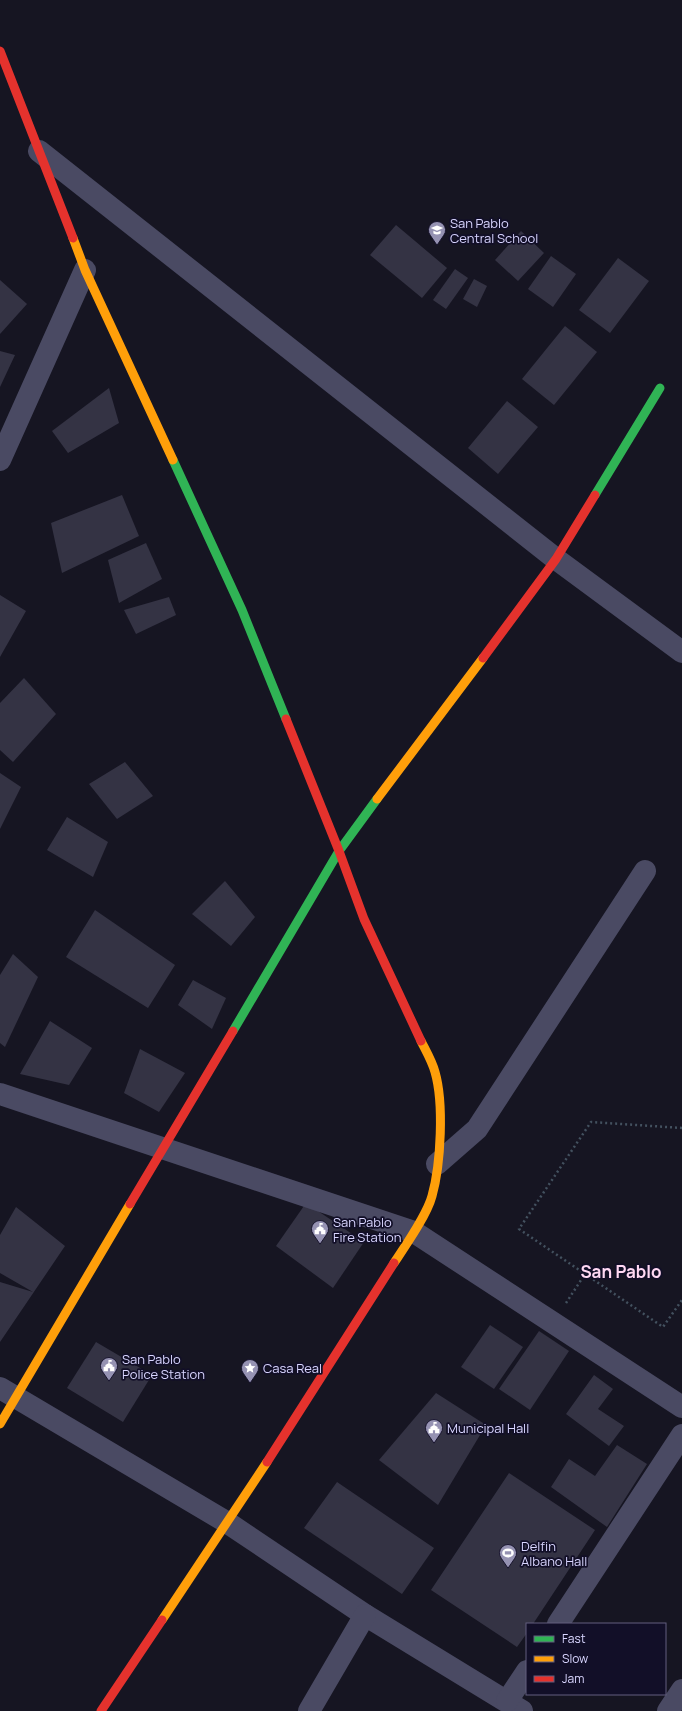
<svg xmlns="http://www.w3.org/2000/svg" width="682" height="1711" font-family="Manrope,sans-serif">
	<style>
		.building { fill: #343344 }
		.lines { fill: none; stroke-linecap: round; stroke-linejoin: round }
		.path { stroke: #43515f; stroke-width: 2.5; stroke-dasharray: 2 3; stroke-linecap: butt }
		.street { stroke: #4a4a63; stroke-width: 22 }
		.fast { stroke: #30b455; stroke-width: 9 }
		.slow { stroke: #ff9f0a; stroke-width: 9 }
		.jam { stroke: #e5322d; stroke-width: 9 }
		.labels { text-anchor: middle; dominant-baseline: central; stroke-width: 3.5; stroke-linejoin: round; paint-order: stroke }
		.poi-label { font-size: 13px; fill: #d9d6ff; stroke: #120f28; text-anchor: start }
		.district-label { font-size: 17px; font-weight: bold; fill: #ffd8f3; stroke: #120f28 }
	</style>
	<rect width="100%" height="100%" fill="#161522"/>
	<g class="building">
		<polygon points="396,225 447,268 422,298 370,255"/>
		<polygon points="521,231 544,253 518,281 495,260"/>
		<polygon points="551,256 576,274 553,307 528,289"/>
		<polygon points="618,258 649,281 610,333 579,310"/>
		<polygon points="455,269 468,278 446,309 433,300"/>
		<polygon points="474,279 487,286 477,307 463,299"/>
		<polygon points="0,280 27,304 0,334"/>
		<polygon points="565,326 597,352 554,405 522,379"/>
		<polygon points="0,351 15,355 0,387"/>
		<polygon points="109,388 119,423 68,453 52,431"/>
		<polygon points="507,401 538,427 498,474 468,448"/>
		<polygon points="122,495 139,536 62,573 51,523"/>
		<polygon points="146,543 162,579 119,603 108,560"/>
		<polygon points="0,595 26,611 0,657"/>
		<polygon points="169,597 176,615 136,634 124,610"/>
		<polygon points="24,678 56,714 13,762 0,750 0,703"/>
		<polygon points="125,762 153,796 117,819 89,784"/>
		<polygon points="0,773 21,787 0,829"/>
		<polygon points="67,817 108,842 93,877 47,850"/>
		<polygon points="225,881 255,917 231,946 192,914"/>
		<polygon points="95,910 175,965 148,1008 66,957"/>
		<polygon points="13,954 38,977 5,1047 0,1043 0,975"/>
		<polygon points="193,980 226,998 212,1029 178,1005"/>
		<polygon points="50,1021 92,1048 69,1085 20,1074"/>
		<polygon points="140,1049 185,1073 159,1112 124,1093"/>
		<polygon points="306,1203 364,1242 333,1288 276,1246"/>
		<polygon points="16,1207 65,1246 0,1342 0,1282 33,1292 0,1273 0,1235"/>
		<polygon points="490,1325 523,1347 494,1389 461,1367"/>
		<polygon points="539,1331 569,1351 530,1410 499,1389"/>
		<polygon points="96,1342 152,1375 123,1422 67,1388"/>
		<polygon points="594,1375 613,1389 598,1409 624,1426 609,1446 566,1414"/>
		<polygon points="436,1393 486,1425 438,1505 379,1460"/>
		<polygon points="617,1445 647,1464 607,1527 551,1487 569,1459 595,1476"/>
		<polygon points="509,1473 595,1530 533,1624 527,1624 527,1633 517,1647 431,1590"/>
		<polygon points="337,1482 434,1548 402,1594 304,1528"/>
	</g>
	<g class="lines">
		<g class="path">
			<polyline points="682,1128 591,1122 519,1229 663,1327 682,1300"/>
			<polyline points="566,1303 585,1274"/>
		</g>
		<g class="street">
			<polyline points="39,151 556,559 682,652"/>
			<polyline points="0,460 85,270"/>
			<polyline points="0,1094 414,1232 682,1407"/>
			<polyline points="437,1164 477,1129 645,871"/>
			<polyline points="0,1388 228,1523 365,1615 522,1711"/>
			<polyline points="558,1624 682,1435"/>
			<polyline points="507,1701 527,1671"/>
			<polyline points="309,1711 365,1615"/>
			<polyline points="668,1711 682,1690"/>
		</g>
		<g class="fast">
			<polyline points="173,460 242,610 286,719"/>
			<polyline points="595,495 660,388"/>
			<polyline points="233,1031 339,851 377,799"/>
		</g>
		<g class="slow">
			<polyline points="73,238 85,270 173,460"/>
			<polyline points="377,799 483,658"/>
			<path d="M 394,1263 C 406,1245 427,1215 432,1196 C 441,1164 444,1103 435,1072 C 432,1061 426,1051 421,1041"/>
			<polyline points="0,1424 130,1204"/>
			<polyline points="162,1620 267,1462"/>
		</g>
		<g class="jam">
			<polyline points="0,51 73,238"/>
			<polyline points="483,658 556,559 595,495"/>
			<polyline points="286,719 339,851 364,919 421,1041"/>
			<polyline points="130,1204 233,1031"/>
			<polyline points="267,1462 394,1263"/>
			<polyline points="101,1711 162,1620"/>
		</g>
	</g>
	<defs>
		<symbol id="school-pin" viewBox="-11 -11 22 30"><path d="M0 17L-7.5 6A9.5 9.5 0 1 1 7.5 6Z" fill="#9592b2" stroke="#120f28"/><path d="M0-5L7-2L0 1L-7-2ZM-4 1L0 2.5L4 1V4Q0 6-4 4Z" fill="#fff"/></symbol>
		<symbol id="civic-pin" viewBox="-11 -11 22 30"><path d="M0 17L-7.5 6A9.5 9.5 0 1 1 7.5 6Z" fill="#9592b2" stroke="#120f28"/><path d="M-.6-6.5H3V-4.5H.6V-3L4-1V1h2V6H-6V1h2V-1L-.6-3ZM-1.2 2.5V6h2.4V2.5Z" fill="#fff"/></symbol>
		<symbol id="sight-pin" viewBox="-11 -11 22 30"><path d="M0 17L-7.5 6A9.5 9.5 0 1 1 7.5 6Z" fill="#9592b2" stroke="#120f28"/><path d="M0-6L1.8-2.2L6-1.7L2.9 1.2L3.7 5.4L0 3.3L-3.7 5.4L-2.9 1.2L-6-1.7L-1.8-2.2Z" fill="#fff"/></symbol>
		<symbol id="stadium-pin" viewBox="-11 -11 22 30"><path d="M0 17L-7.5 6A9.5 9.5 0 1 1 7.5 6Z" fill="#9592b2" stroke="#120f28"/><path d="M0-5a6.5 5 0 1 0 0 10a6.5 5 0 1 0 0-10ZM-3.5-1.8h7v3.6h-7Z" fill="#fff"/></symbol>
	</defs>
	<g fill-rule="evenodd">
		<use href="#school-pin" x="427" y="220" width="20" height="27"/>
		<use href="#civic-pin" x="310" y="1219" width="20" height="27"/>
		<use href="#civic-pin" x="99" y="1356" width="20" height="27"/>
		<use href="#sight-pin" x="240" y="1358" width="20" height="27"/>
		<use href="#civic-pin" x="424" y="1418" width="20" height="27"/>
		<use href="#stadium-pin" x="498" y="1543" width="20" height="27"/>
	</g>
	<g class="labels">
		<g class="poi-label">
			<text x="450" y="223">San Pablo<tspan x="450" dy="15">Central School</tspan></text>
			<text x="333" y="1222">San Pablo<tspan x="333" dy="15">Fire Station</tspan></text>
			<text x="122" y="1359">San Pablo<tspan x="122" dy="15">Police Station</tspan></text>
			<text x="263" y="1368">Casa Real</text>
			<text x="447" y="1428">Municipal Hall</text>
			<text x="521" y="1546">Delfin<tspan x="521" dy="15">Albano Hall</tspan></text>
		</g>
		<g class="district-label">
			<text x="621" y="1271">San Pablo</text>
		</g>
	</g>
	<rect x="526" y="1623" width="140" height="72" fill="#120f28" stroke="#625f7e"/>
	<rect x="534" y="1636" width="20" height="6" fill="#30b455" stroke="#625f7e"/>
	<text x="562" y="1643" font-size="12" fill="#d9d6ff">Fast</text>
	<rect x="534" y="1656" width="20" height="6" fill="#ff9f0a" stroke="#625f7e"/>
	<text x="562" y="1663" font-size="12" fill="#d9d6ff">Slow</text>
	<rect x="534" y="1676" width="20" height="6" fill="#e5322d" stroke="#625f7e"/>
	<text x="562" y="1683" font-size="12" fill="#d9d6ff">Jam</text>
</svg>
